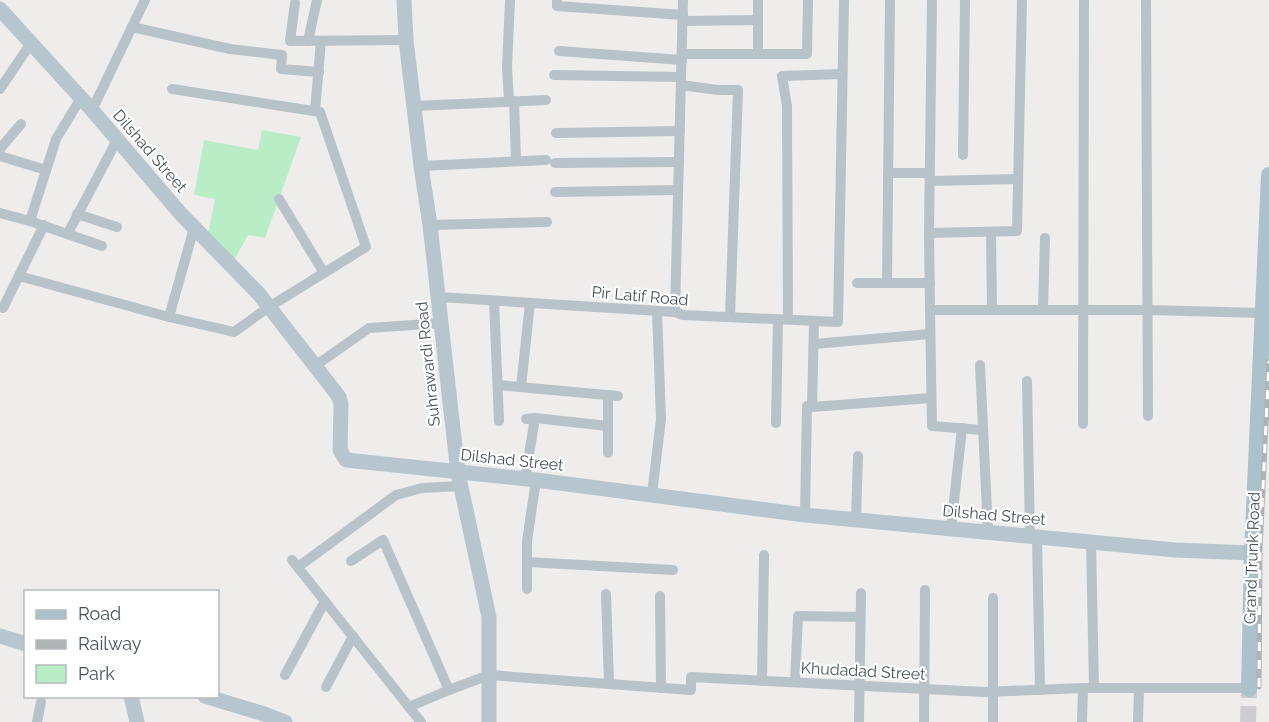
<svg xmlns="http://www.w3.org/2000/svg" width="1269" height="722" font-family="Raleway,sans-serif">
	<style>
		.green { fill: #b9edc5 }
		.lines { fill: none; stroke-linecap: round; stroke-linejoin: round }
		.primary-tunnel { stroke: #cdcdcf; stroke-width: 16; stroke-dasharray: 16 8; stroke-linecap: butt }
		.street { stroke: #b7c3c9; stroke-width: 10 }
		.secondary { stroke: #b7c6ce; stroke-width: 15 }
		.primary { stroke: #abc1cb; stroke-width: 16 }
		.rail-casing { stroke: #aeb3b6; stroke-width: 5 }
		.rail { stroke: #fff; stroke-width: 3; stroke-dasharray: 9; stroke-linecap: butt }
		.labels { text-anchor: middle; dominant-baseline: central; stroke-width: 4.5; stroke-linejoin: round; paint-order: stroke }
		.street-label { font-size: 16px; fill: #455359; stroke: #fff }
	</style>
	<rect width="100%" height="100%" fill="#efecec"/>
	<polygon class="green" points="262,130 301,137 265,238 248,235 231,266 207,239 215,199 194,195 204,140 258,150"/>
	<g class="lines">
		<polyline class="primary-tunnel" points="1248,722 1249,689"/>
		<g class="street">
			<polyline points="557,0 557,6 683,15"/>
			<polyline points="932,0 929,233 930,310 1148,310 1262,313"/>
			<polyline points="1146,0 1148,416"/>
			<polyline points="295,3 290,41 406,40"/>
			<polyline points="683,21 758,20"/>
			<polyline points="132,27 230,49 282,55 281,69 319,72"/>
			<polyline points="308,41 317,0"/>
			<polyline points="559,51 682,60"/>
			<polyline points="682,54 807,54 808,0"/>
			<polyline points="758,54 758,0"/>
			<polyline points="554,75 681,77"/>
			<polyline points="681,85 718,90 738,90 730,317"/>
			<polyline points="0,89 31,43"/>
			<polyline points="81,98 56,139 30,221 102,246"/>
			<polyline points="509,101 507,67 510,0"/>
			<polyline points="514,101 516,161"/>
			<polyline points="414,106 546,100"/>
			<polyline points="92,110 145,0"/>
			<polyline points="315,111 321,41"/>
			<polyline points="556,133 680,131"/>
			<polyline points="0,149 21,124"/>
			<polyline points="963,155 965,0"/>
			<polyline points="0,156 46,170"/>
			<polyline points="555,163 679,162"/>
			<polyline points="421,166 546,160"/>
			<polyline points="888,173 929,173"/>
			<polyline points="930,181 1018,179"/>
			<polyline points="555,192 678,190"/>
			<polyline points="279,199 324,273"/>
			<polyline points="0,213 30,221"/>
			<polyline points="77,214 117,227"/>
			<polyline points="430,225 547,222"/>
			<polyline points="991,232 992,310"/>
			<polyline points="68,233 117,140"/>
			<polyline points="929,233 1017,231 1022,0"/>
			<polyline points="19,276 169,317 234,332 269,307 366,247 320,112 172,89"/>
			<polyline points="857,283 930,283"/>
			<polyline points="887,283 890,0"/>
			<polyline points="439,297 675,312 683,315 838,322 844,0"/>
			<polyline points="494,301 499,421"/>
			<polyline points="3,308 44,225"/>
			<polyline points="930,310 932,426 983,430"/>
			<polyline points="1043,310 1045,238"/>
			<polyline points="675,312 683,0"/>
			<polyline points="169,317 194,228"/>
			<polyline points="788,319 787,106 782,76 842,74"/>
			<polyline points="814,344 930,334"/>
			<polyline points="980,365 988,532"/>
			<polyline points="315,366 369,328 442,323"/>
			<polyline points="1027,381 1030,536"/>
			<polyline points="498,385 618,396"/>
			<polyline points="521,387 530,303"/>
			<polyline points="608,395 608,453"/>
			<polyline points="812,407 931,398"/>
			<polyline points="526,419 535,418 608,426"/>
			<polyline points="776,423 778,319"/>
			<polyline points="1083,424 1084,0"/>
			<polyline points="525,479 535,418"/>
			<polyline points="652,494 661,419 657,311"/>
			<polyline points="805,515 807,406 812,407 814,321"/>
			<polyline points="856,520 858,456"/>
			<polyline points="951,529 962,428"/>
			<polyline points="1037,537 1040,690"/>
			<polyline points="1091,542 1094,688"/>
			<polyline points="292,560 421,722"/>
			<polyline points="351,561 383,540 449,690 409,707"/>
			<polyline points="527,562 673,570"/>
			<polyline points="298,567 396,495 422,488 461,486"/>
			<polyline points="527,589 527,541 536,480"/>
			<polyline points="606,594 609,684"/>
			<polyline points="660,596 661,688"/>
			<polyline points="993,598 993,722"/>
			<polyline points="285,675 325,601"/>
			<polyline points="762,681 764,555"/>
			<polyline points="795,682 798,616 860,617"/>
			<polyline points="326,687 353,636"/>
			<polyline points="449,690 489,675 691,690 691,677 984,692 1083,688 1249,688"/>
			<polyline points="37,722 41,702"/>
			<polyline points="859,722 861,593"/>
			<polyline points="924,722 925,590"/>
			<polyline points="1082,722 1083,688"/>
			<polyline points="1138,722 1139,688"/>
		</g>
		<g class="secondary">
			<polyline points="404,0 406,40 421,166 430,225 458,473 489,617 489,722"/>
			<polyline points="0,9 92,110 180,213 259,294 333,389 339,397 341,404 340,450 346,460 536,480 805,515 1175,550 1252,553"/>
			<polyline points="0,636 26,644"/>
			<polyline points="131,696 137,722"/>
			<polyline points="205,696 264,714 285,722"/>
		</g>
		<polyline class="primary" points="1249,689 1252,553 1269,175"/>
		<defs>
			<polyline id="rail" points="1259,687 1260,550 1269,361"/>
		</defs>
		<use href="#rail" class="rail-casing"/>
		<use href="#rail" class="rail"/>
	</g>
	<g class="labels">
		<g class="street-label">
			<text transform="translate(150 151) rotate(49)">Dilshad Street</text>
			<text transform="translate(640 296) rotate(5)">Pir Latif Road</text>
			<text transform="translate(428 364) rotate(-96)">Suhrawardi Road</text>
			<text transform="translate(512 460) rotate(6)">Dilshad Street</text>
			<text transform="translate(994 515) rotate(5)">Dilshad Street</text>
			<text transform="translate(1252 558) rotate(-88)">Grand Trunk Road</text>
			<text transform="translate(863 671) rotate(3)">Khudadad Street</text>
		</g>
	</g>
	<rect x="24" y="590" width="195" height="108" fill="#ffffff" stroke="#b5babd" stroke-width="1.5"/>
	<rect x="36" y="610" width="30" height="9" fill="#abc1cb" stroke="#b5babd" stroke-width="1.5"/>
	<text x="78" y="620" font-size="18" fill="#455359">Road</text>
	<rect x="36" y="640" width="30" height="9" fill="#aeb3b6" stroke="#b5babd" stroke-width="1.5"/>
	<text x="78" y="650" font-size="18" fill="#455359">Railway</text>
	<rect x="36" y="665" width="30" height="18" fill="#b9edc5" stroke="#b5babd" stroke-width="1.5"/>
	<text x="78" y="680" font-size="18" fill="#455359">Park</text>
</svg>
